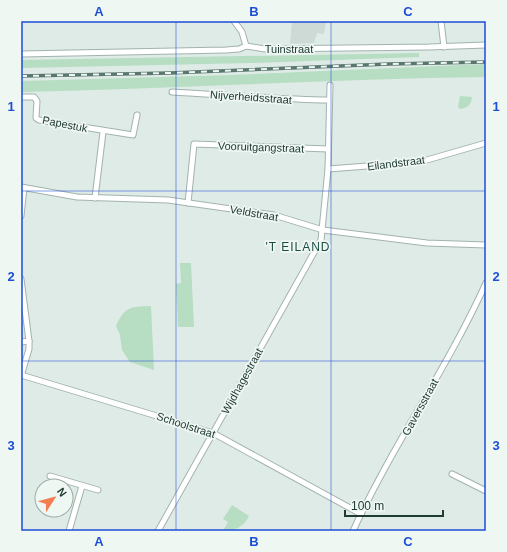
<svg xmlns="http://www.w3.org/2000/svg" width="507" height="552" font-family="Helvetica,sans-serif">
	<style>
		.built { fill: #cddad5 }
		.green { fill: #b7ddc2 }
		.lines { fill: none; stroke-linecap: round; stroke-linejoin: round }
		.minor-casing { stroke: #a2b3ad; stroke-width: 7 }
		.minor { stroke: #fff; stroke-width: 5 }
		.rail-casing { stroke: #5a776f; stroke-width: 3.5 }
		.rail { stroke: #eff7f3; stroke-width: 2; stroke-dasharray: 6; stroke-linecap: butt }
		.grid { fill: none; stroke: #1d4ed8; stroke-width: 1; stroke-opacity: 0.55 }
		.labels { text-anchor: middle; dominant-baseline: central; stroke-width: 3.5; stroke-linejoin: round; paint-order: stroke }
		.street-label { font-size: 11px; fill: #203b34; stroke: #eff7f3 }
		.neighbourhood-label { font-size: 12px; letter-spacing: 1px; fill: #1b4d42; stroke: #eff7f3 }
		.neatline { fill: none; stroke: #1d4ed8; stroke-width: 1.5 }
		.grid-label { font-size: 13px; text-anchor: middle; font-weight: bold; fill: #1d4ed8 }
	</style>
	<rect width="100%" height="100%" fill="#dfebe6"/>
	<polygon class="built" points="292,21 326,21 324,34 317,33 314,43 290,44"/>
	<g class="green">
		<polygon points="419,53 419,57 251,63 21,68 21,60"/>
		<path d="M 486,64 L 484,73 L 486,73 L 486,77 C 331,79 176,89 21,92 L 21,81 L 231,75 Z"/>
		<path d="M 460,96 L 472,97 C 471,105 468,108 460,109 L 458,107 Z"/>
		<polygon points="180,263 191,263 194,327 178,327 176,284 181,283"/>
		<path d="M 151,306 L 154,370 L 130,362 L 122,350 L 120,335 L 116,326 C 125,306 130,307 151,306 Z"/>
		<path d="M 232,505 L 249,516 C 244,527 234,531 223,531 L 228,522 L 223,519 Z"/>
	</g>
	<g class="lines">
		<defs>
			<g id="minor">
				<polyline points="234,21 242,32 246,46"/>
				<polyline points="441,21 444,47"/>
				<polyline points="21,54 226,50 239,49 246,46 265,49 429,47 486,45"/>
				<path d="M 172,92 C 225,95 276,99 329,100"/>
				<polyline points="21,97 34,97 37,101 36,118 39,120 133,135 137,115"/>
				<polyline points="328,169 420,162 486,143"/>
				<polyline points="21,187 77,197 168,200 274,215 323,230 427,243 486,245"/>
				<polyline points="95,198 103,132"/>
				<polyline points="188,203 194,144 328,149"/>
				<polyline points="21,216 24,188"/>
				<polyline points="21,279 29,341 29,349 21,376"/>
				<polyline points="21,342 29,341"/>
				<polyline points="21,375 213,433 361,514"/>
				<polyline points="452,474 486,491"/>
				<polyline points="50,476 98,490"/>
				<polyline points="69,531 82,486"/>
				<polyline points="158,531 321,240 328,169 330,85"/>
				<path d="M 353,531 C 392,446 447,369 486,283"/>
			</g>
		</defs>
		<use href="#minor" class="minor-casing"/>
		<use href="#minor" class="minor"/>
		<defs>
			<polyline id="rail" points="21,76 170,73 389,64 486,62"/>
		</defs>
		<use href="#rail" class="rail-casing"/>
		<use href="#rail" class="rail"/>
	</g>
	<path class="grid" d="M 176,21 L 176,531M 331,21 L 331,531M 21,191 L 486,191M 21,361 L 486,361"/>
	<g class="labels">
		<g class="street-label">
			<text x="289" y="49">Tuinstraat</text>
			<text transform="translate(251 97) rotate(4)">Nijverheidsstraat</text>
			<text transform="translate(65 124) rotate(11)">Papestuk</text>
			<text transform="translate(261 147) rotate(2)">Vooruitgangstraat</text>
			<text transform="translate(396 163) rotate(-7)">Eilandstraat</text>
			<text transform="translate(254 213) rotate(10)">Veldstraat</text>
			<text transform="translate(242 381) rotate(-61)">Wijdhagestraat</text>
			<text transform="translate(420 407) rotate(-61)">Gaversstraat</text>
			<text transform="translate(186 425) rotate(18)">Schoolstraat</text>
		</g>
		<g class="neighbourhood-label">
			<text x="298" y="247">'T EILAND</text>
		</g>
	</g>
	<rect width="507" height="552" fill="none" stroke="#eff7f3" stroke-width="44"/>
	<g transform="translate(54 498) rotate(54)"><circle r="19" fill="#eff7f3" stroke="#9caca7"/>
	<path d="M0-3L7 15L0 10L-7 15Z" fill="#f57d52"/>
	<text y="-6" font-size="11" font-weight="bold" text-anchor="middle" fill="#203b34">N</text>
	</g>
	<path d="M345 510v6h98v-6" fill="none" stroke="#203b34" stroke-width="2"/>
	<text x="351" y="510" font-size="12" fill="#203b34" stroke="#eff7f3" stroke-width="3" paint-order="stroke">100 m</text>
	<rect x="22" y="22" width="463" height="508" class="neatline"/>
	<g class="grid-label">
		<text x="99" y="16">A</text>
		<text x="254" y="16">B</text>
		<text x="408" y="16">C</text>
		<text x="11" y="111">1</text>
		<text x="496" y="111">1</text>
		<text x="11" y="281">2</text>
		<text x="496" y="281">2</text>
		<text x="11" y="450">3</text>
		<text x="496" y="450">3</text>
		<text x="99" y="546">A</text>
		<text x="254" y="546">B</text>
		<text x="408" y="546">C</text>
	</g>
</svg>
